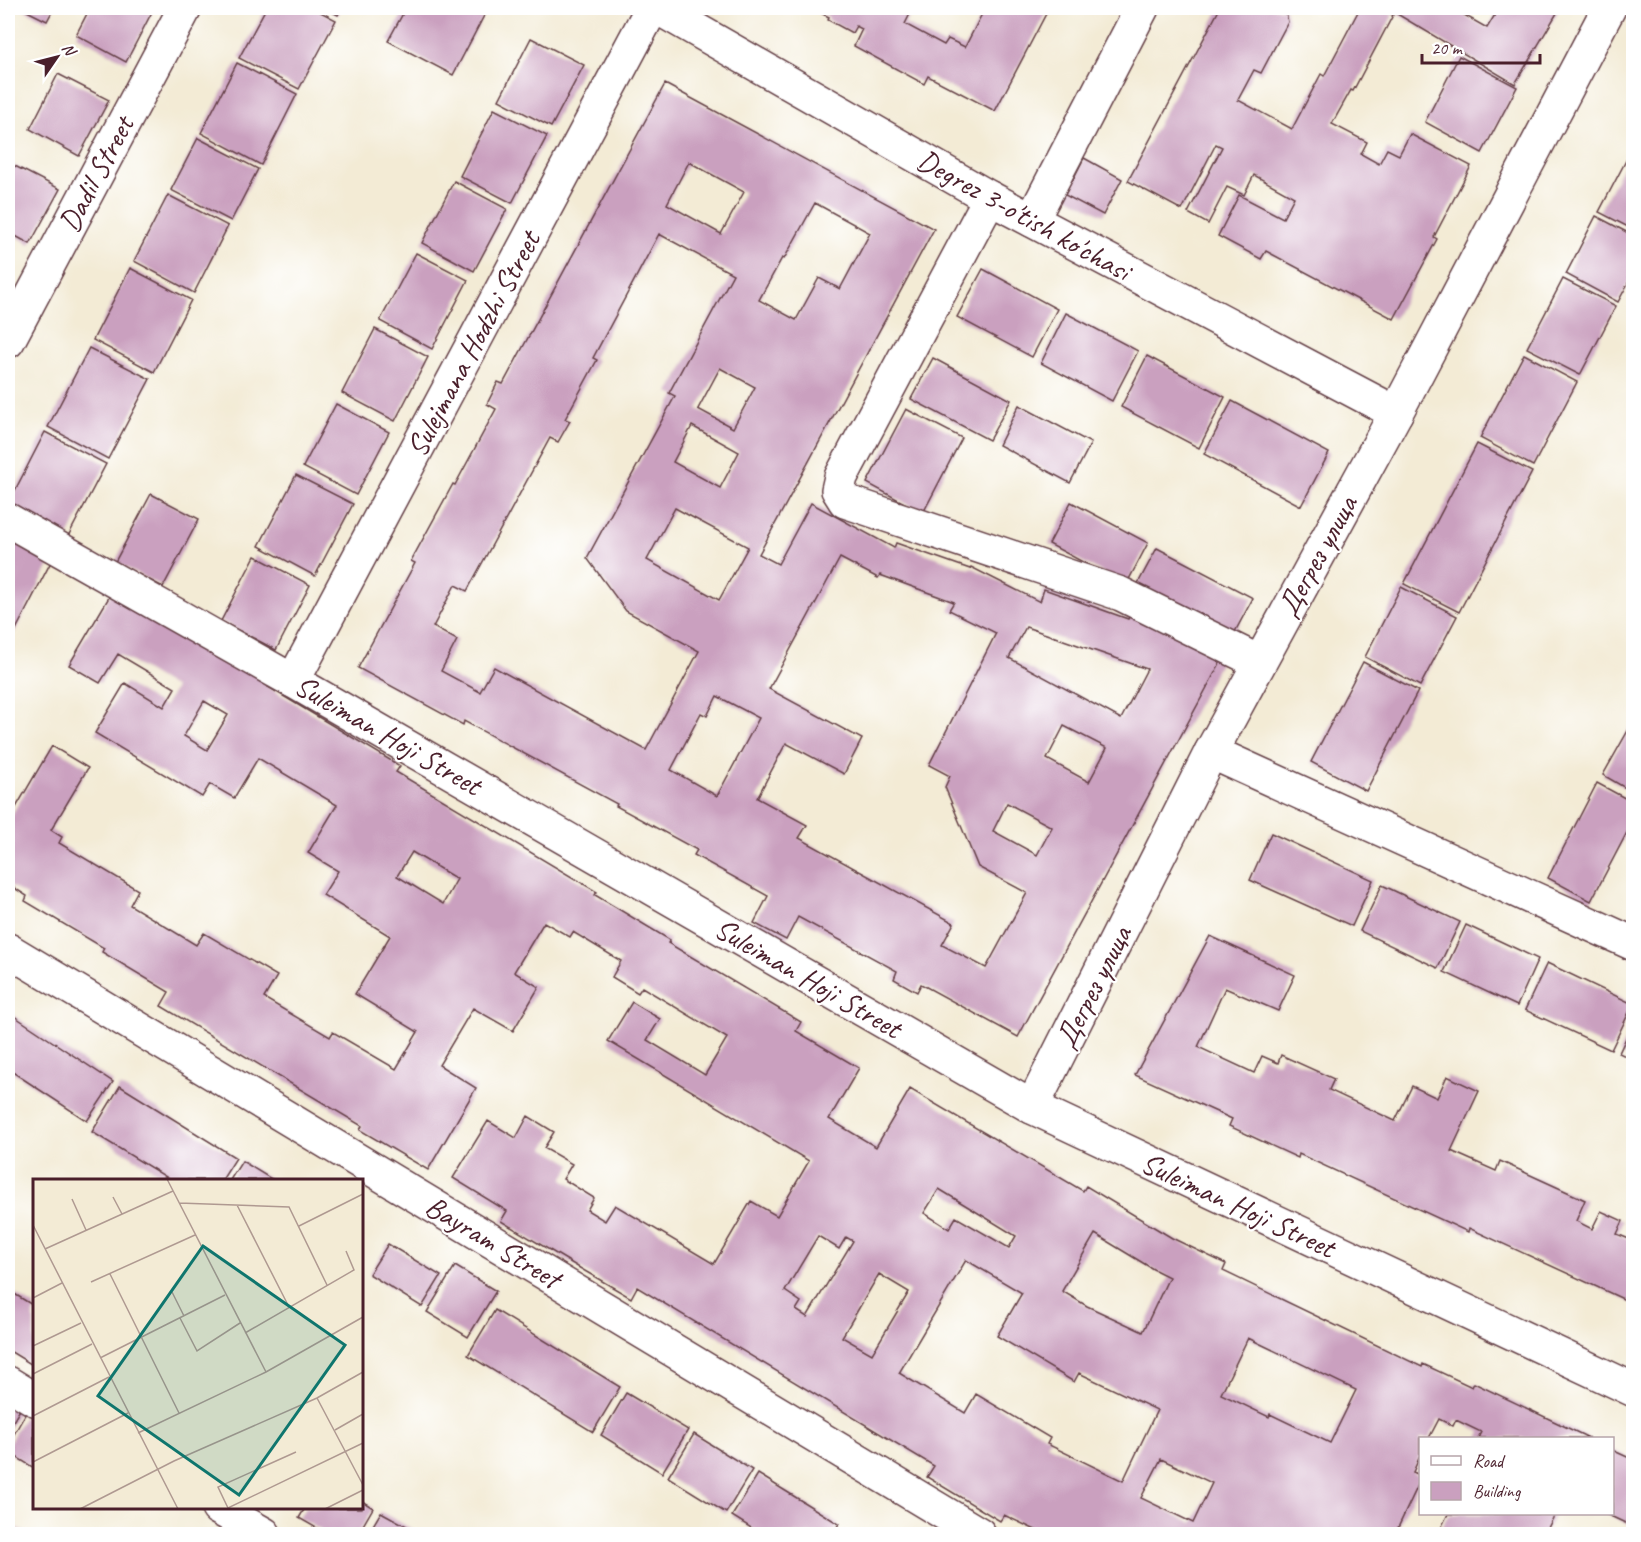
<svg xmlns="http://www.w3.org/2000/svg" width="1641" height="1542" font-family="Caveat,sans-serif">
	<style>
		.building { fill: #caa0bf; fill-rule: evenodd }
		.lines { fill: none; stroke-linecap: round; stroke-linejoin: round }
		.minor-casing { stroke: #633e44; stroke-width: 36 }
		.minor { stroke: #fff; stroke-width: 33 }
		.labels { text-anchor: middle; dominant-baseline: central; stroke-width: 4.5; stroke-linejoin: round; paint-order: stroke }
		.street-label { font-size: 30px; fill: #4a1f2b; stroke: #fff }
		.inset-road { fill: none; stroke: #af9991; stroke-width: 1.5 }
		.view { fill: #0f766e; fill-opacity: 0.15; stroke: #0f766e; stroke-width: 3 }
		.inset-edge { fill: none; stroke: #4a1f2b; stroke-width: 3 }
	</style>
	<rect width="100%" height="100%" fill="#fff"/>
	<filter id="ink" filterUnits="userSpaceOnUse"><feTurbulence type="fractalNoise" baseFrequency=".0167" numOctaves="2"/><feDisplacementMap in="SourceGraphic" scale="12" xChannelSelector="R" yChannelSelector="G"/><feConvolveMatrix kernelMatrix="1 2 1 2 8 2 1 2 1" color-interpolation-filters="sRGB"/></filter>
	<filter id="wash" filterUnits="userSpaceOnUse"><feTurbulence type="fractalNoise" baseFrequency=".008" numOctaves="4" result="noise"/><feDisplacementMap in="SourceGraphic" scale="24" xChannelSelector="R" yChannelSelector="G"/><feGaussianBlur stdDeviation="1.35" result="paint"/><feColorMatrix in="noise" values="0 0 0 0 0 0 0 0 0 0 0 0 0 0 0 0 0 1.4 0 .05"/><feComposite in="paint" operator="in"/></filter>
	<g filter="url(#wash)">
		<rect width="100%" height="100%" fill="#f3ebd5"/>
		<g id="blocks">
			<g class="building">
				<polygon points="21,8 54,8 47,21"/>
				<polygon points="90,8 154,8 126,62 76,35"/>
				<polygon points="266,8 313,8 336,20 299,89 239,58"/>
				<polygon points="324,8 342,8 338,15"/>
				<polygon points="406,8 488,8 453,75 388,41"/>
				<polygon points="810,8 913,8 905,24 944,45 948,39 965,47 985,8 1049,8 995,111 928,76 924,84 854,46 862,29 856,26 852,33 828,20 829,17"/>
				<polygon points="1220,8 1285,8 1288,22 1261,73 1254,70 1238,100 1292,129 1321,74 1324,76 1360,8 1380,8 1393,15 1353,91 1351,90 1332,124 1367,142 1361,154 1379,164 1387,149 1399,155 1410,134 1471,166 1434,237 1437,239 1394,319 1266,251 1261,259 1218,236 1239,195 1283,218 1294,197 1254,175 1244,195 1227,187 1208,224 1188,213 1222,147 1216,144 1182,210 1128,181"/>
				<polygon points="1391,8 1452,8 1487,28 1499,8 1560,8 1515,84 1392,11"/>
				<polygon points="531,38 584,65 551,127 499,100"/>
				<polygon points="1459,56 1517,87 1482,153 1425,122"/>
				<polygon points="237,63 297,94 261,165 201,133"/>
				<polygon points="58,74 109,100 79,156 30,129"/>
				<path d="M 665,84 L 934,229 L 759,554 L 778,564 L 811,503 L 894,548 L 896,543 L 970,569 L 971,567 L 1040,602 L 1044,589 L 1128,619 L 1130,615 L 1225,654 L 1018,1037 L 921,984 L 917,992 L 894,979 L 897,971 L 798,917 L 786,940 L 754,923 L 768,896 L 694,855 L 697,850 L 616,806 L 617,804 L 464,721 L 463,725 L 358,668 L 415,563 L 411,561 L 453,484 L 455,485 L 496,409 L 487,404 L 498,382 L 503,384 ZM 689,162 L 744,192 L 721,234 L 667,204 ZM 815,203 L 870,233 L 840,289 L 819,278 L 796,320 L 759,300 L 782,258 L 784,259 ZM 659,234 L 733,274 L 669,393 L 675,396 L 587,558 L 626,611 L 699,651 L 646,750 L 494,667 L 480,692 L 441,671 L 457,640 L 433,627 L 455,585 L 467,591 L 550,438 L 558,442 L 570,421 L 565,419 L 597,360 L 593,358 ZM 720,368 L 755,387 L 733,428 L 698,409 ZM 692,426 L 739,452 L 720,488 L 673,462 ZM 675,508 L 748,547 L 719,600 L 647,560 ZM 840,558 L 878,578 L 880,575 L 954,602 L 949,610 L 996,633 L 929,765 L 950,776 L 945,787 L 978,867 L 1027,893 L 986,968 L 942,945 L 954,923 L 799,838 L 807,825 L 757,798 L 786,743 L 844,774 L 862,739 L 769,689 ZM 1026,627 L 1147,669 L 1121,719 L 1009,658 ZM 717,696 L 759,718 L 717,796 L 671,770 L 701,713 L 707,716 ZM 1064,726 L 1107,748 L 1089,782 L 1047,759 ZM 1007,803 L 1052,827 L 1037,855 L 993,831 Z"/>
				<polygon points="494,109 547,136 512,203 460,176"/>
				<polygon points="198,138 258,169 231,221 171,190"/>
				<polygon points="1631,151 1634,153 1634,230 1599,212"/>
				<polygon points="1084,158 1122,179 1103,215 1065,195"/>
				<polygon points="9,163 60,189 30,244 8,232 8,166"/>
				<polygon points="454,181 507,209 474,271 422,243"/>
				<polygon points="168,195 228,226 194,293 134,261"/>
				<polygon points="1596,216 1634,236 1634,272 1618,302 1566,274"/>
				<polygon points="416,253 468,280 432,349 380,321"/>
				<polygon points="130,268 191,300 154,372 93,340"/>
				<polygon points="983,269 1057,309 1032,357 957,317"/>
				<polygon points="1563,279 1616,306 1580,375 1527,348"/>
				<polygon points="1066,313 1138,351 1112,401 1041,363"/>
				<polygon points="375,329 428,357 395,421 342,393"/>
				<polygon points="89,348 150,379 108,459 48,427"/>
				<polygon points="1524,354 1577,382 1533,466 1480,438"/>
				<polygon points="1147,356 1225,397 1199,448 1121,407"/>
				<polygon points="933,358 1011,400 989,440 911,399"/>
				<polygon points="1232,401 1329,453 1301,506 1204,454"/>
				<polygon points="336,404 389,432 356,495 303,467"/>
				<polygon points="1019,405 1091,443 1070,483 999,445"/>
				<polygon points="906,409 962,438 923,513 867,483"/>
				<polygon points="45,432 106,464 65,542 8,504"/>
				<polygon points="1477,444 1532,472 1459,612 1404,584"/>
				<polygon points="296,475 353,504 315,576 259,546"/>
				<polygon points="151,494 199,519 163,587 115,562"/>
				<polygon points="1071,502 1148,543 1126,585 1049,544"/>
				<polygon points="8,530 55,554 10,641 8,640"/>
				<polygon points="1157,548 1253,598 1230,641 1134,591"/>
				<polygon points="255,556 310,585 276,650 221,621"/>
				<path d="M 115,587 L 272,680 L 268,687 L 400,766 L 396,772 L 597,892 L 595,895 L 670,940 L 668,943 L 801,1022 L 796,1031 L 859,1068 L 829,1119 L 876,1147 L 910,1089 L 1083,1191 L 1086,1186 L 1172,1238 L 1226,1264 L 1223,1271 L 1422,1367 L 1423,1364 L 1472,1387 L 1474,1383 L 1589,1438 L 1478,1438 L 1481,1432 L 1456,1420 L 1453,1426 L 1439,1419 L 1429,1438 L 1420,1438 L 1420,1456 L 1413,1472 L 1420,1475 L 1420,1481 L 1395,1534 L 1044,1534 L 1004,1515 L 1000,1521 L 927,1477 L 934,1466 L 637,1287 L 631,1298 L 578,1267 L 501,1221 L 507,1211 L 453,1178 L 488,1121 L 516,1138 L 528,1116 L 554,1132 L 544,1148 L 572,1164 L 563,1179 L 594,1198 L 587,1210 L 605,1221 L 615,1205 L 714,1264 L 751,1201 L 777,1216 L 809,1161 L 608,1041 L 632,1002 L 660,1019 L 647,1040 L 705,1075 L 727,1038 L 642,987 L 638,993 L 612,977 L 621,961 L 573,932 L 570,937 L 544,922 L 514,972 L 539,987 L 513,1031 L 473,1008 L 439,1065 L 476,1088 L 428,1170 L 360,1130 L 362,1126 L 161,1006 L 169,992 L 102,952 L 104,948 L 25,901 L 27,896 L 8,884 L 8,821 L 52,746 L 88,768 L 51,830 L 62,837 L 59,843 L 138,890 L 130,905 L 196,945 L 204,933 L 277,976 L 264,998 L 330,1037 L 333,1032 L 396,1069 L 418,1032 L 355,994 L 390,936 L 323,895 L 338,871 L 308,853 L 337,805 L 258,758 L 234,798 L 210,784 L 202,797 L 95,733 L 125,683 L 164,707 L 175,688 L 118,654 L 100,683 L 69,665 ZM 204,701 L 228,715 L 207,750 L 184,736 ZM 412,852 L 457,879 L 443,904 L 397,876 ZM 939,1189 L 1016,1236 L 1009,1248 L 956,1217 L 949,1229 L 924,1213 ZM 1095,1234 L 1153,1269 L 1169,1277 L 1143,1332 L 1087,1306 L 1062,1291 ZM 818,1236 L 839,1249 L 846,1237 L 853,1241 L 807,1317 L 796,1310 L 801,1302 L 785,1291 ZM 966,1260 L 1022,1293 L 997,1336 L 1074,1382 L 1079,1373 L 1157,1410 L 1123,1481 L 1047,1444 L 1050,1438 L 976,1394 L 965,1413 L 899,1373 ZM 879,1274 L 909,1292 L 872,1354 L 842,1337 ZM 1248,1338 L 1356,1390 L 1330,1443 L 1270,1414 L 1269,1417 L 1221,1394 ZM 1161,1459 L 1212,1483 L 1193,1523 L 1141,1498 Z"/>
				<polygon points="1401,587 1457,616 1420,686 1365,657"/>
				<polygon points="1363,662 1418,691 1366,791 1311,762"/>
				<polygon points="1634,720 1634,793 1603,775"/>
				<polygon points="1597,783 1634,803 1634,819 1591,901 1548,878"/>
				<polygon points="1271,833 1373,880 1352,926 1250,880"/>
				<polygon points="1382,885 1460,922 1438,968 1360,931"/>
				<polygon points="1466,925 1538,959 1517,1006 1444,972"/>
				<polygon points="1210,936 1295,975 1278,1011 1225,988 1198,1047 1254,1073 1262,1056 1278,1063 1281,1055 1334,1079 1329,1090 1395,1121 1412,1086 1437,1098 1447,1076 1479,1091 1451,1151 1496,1171 1500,1161 1585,1200 1576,1221 1592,1229 1601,1211 1623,1221 1617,1234 1634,1241 1634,1304 1469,1228 1468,1232 1299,1154 1298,1158 1229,1126 1232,1119 1135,1075"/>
				<polygon points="1547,963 1633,1004 1611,1050 1525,1010"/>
				<polygon points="8,1012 113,1082 87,1121 8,1069"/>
				<polygon points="1634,1021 1634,1060 1619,1053"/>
				<polygon points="120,1086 236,1158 222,1180 171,1180 92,1132"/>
				<polygon points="242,1161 273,1180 230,1180"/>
				<polygon points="388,1244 441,1276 422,1307 369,1274"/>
				<polygon points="455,1266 496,1291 468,1337 427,1312"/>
				<polygon points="8,1290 34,1306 34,1366 8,1350"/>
				<polygon points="495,1310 620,1387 593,1432 468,1355"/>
				<polygon points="626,1393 688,1430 662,1473 601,1435"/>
				<polygon points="8,1400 21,1408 8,1430"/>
				<polygon points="27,1411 34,1416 34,1468 8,1452 8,1445"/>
				<polygon points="694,1434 752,1470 726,1513 668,1477"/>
				<polygon points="1612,1450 1634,1460 1634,1527 1606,1514 1612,1514"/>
				<polygon points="758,1474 839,1524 832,1534 761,1534 732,1516"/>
				<polygon points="362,1501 373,1508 358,1534 327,1534 299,1518 305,1508 362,1508"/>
				<polygon points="381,1512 421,1534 368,1534"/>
				<polygon points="1448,1514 1555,1514 1545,1534 1438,1534"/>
				<polygon points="8,1523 28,1534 8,1534"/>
			</g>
		</g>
	</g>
	<g filter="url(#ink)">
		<use href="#blocks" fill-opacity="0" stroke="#633e44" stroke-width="1.5"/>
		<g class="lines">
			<defs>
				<g id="minor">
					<polyline points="658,8 990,198 1396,413"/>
					<polyline points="990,198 841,477 838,490 845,501 1121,594 1259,662"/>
					<polyline points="1032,220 1142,8"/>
					<polyline points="8,341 185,8"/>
					<polyline points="8,520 293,681 1032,1107 1634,1390"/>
					<polyline points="293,681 652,8"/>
					<polyline points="1211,752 1634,944"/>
					<polyline points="8,950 979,1534"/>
					<polyline points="1032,1107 1211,752 1396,413 1609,8"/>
					<polyline points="8,1383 34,1399"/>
					<polyline points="218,1508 264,1534"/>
				</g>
			</defs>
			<use href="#minor" class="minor-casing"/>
			<use href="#minor" class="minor"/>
		</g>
	</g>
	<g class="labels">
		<g class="street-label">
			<text transform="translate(96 174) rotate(-62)">Dadil Street</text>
			<text transform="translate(1024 215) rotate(29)">Degrez 3-o'tish ko'chasi</text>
			<text transform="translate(473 344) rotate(-62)">Sulejmana Hodzhi Street</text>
			<text transform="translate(1317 556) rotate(-61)">Дегрез улица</text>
			<text transform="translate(388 735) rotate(30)">Suleiman Hoji Street</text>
			<text transform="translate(808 978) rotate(30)">Suleiman Hoji Street</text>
			<text transform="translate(1093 987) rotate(-63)">Дегрез улица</text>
			<text transform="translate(1238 1205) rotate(25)">Suleiman Hoji Street</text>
			<text transform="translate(493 1242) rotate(31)">Bayram Street</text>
		</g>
	</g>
	<g transform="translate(33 1179)">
		<rect width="330" height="330" fill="#f3ebd5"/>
		<path class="inset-road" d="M 134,0 L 233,193M 80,18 L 89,35M 39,20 L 53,51M 146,24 L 256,28 L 294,106M 204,26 L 256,128M 0,46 L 145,330M 266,47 L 330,15M 12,70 L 140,12M 77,95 L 146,234M 58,103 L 162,56M 139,113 L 151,137M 0,119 L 29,104M 147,139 L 164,172 L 207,144M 212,154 L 321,91 L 313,72M 0,167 L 48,144M 67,179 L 192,116M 0,195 L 59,165M 284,219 L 330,306M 0,237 L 76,198M 302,251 L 330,235M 105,254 L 233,193 L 330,138M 263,273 L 185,308 L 195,329 L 330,264M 0,283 L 95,234M 47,330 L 141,282 L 284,219 L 330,193M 292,330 L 330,311"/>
		<path class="view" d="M 170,67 L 312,166 L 206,316 L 65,217 Z"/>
		<rect width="330" height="330" class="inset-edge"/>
	</g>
	<rect width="1641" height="1542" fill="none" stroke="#fff" stroke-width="30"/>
	<rect x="1419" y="1437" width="195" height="78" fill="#ffffff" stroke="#b7a5aa" stroke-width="1.5"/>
	<rect x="1431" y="1456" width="30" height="9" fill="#ffffff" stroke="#b7a5aa" stroke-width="1.5"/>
	<text x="1473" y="1467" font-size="18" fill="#4a1f2b">Road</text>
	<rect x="1431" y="1482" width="30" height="18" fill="#caa0bf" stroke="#b7a5aa" stroke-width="1.5"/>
	<text x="1473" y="1497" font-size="18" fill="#4a1f2b">Building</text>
	<g transform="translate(57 57) rotate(55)" stroke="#ffffff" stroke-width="4.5" paint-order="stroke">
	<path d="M0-4.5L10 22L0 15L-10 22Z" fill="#4a1f2b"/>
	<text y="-9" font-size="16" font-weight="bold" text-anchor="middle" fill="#4a1f2b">N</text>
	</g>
	<path d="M1422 54v9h118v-9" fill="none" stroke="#4a1f2b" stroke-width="3"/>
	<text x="1431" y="54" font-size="18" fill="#4a1f2b" stroke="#ffffff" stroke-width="4.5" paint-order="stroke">20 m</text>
</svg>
